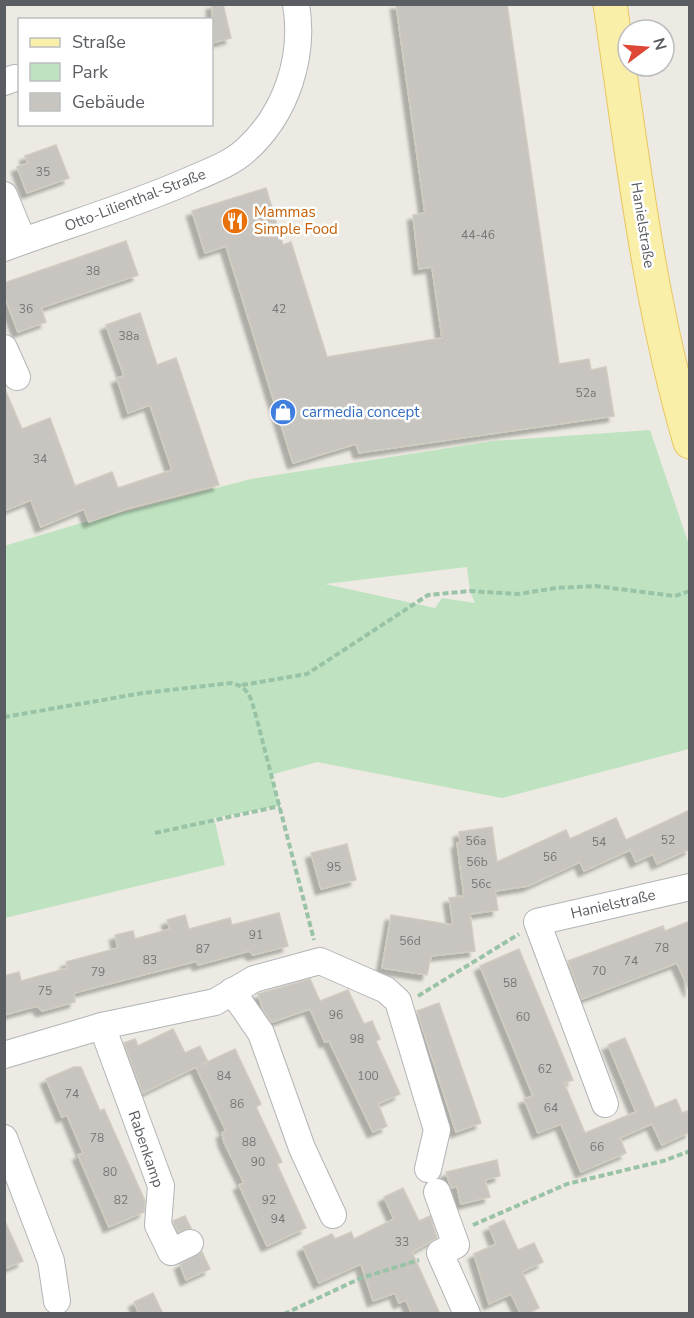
<svg xmlns="http://www.w3.org/2000/svg" width="694" height="1318" font-family="'Nunito Sans',sans-serif">
	<style>
		.green { fill: #bfe3c0; fill-rule: evenodd }
		.building { fill: #c8c4bf; stroke: #d0ccc0; stroke-width: 1.5; filter: url(#shadow) }
		.lines { fill: none; stroke-linecap: round; stroke-linejoin: round }
		.minor-casing { stroke: #b2b4b8; stroke-width: 28 }
		.major-casing { stroke: #e9c65e; stroke-width: 35 }
		.path { stroke: #99c3a6; stroke-width: 4; stroke-dasharray: 6 3; stroke-linecap: butt }
		.minor { stroke: #fff; stroke-width: 26 }
		.major { stroke: #faefa9; stroke-width: 33 }
		.labels { text-anchor: middle; dominant-baseline: central; stroke-width: 5; stroke-linejoin: round; paint-order: stroke }
		.number-label { font-size: 12px; fill: #767779 }
		.street-label { font-size: 15px; fill: #5a5d62; stroke: #fff }
		.food-label { font-size: 15px; fill: #c56008; stroke: #fff; text-anchor: start }
		.shop-label { font-size: 15px; fill: #366cbe; stroke: #fff; text-anchor: start }
	</style>
	<defs>
		<filter id="shadow"><feDropShadow dx="-5.5" dy="5.5" stdDeviation="1.5" flood-color="#0004"/></filter>
	</defs>
	<rect width="100%" height="100%" fill="#eceae2"/>
	<path class="green" d="M 650,430 L 689,545 L 689,749 L 502,798 L 317,762 L 271,775 L 280,806 L 214,818 L 225,865 L 5,918 L 4,546 L 78,524 L 251,479 L 493,441 ZM 467,567 L 470,591 L 475,603 L 442,598 L 435,608 L 325,584 Z"/>
	<g class="building">
		<polygon points="212,4 223,4 231,38 212,43"/>
		<polygon points="396,4 507,4 559,364 589,359 591,370 606,367 614,416 359,453 356,444 293,463 226,246 205,253 192,211 266,188 283,245 291,242 327,357 442,338 432,267 419,269 413,215 425,213"/>
		<polygon points="56,145 69,178 27,193 17,167 28,163 25,156"/>
		<polygon points="126,241 138,275 41,308 46,322 18,332 4,295 4,283"/>
		<polygon points="140,313 157,365 176,358 219,485 126,509 89,522 84,509 41,527 31,500 4,511 4,387 22,429 50,418 75,486 112,472 118,488 172,470 150,405 128,413 117,378 124,376 106,325"/>
		<polygon points="690,810 690,849 657,864 653,854 636,862 629,847 630,850 584,871 580,862 528,886 495,891 498,910 470,914 475,951 431,956 427,975 382,968 391,915 453,925 449,898 464,896 457,843 460,842 459,832 492,827 497,862 566,830 570,839 616,818 626,840"/>
		<polygon points="347,844 356,880 321,889 311,853"/>
		<polygon points="279,913 288,946 253,955 249,951 198,965 197,961 74,993 75,1002 42,1011 37,1006 4,1015 4,976 19,972 21,981 68,968 66,962 118,948 115,935 133,931 135,939 170,929 167,920 185,915 189,929 230,918 232,925"/>
		<polygon points="690,921 690,992 677,963 582,999 568,961 663,926 665,931"/>
		<polygon points="519,949 573,1080 564,1083 585,1133 636,1112 608,1045 625,1038 655,1108 676,1099 682,1113 690,1110 690,1132 662,1145 652,1124 620,1138 626,1153 581,1172 561,1124 538,1133 524,1099 533,1096 480,966"/>
		<polygon points="310,979 320,1001 348,990 364,1024 372,1021 380,1039 376,1041 400,1094 378,1104 387,1126 373,1132 329,1041 325,1042 310,1009 272,1022 263,1010 258,994"/>
		<polygon points="439,1003 481,1123 456,1132 417,1011"/>
		<polygon points="173,1029 185,1053 200,1046 208,1062 201,1065 235,1049 261,1104 256,1107 282,1162 277,1164 306,1228 267,1246 239,1185 244,1183 224,1142 222,1133 226,1131 196,1067 143,1093 124,1043 135,1039 138,1046"/>
		<polygon points="74,1067 81,1067 100,1111 104,1109 145,1201 144,1212 109,1227 78,1155 83,1153 67,1115 62,1117 46,1079"/>
		<polygon points="497,1160 500,1176 485,1180 490,1197 461,1204 457,1186 451,1188 446,1172"/>
		<polygon points="403,1188 419,1221 430,1216 437,1238 412,1252 440,1314 412,1314 406,1300 399,1303 395,1293 373,1301 361,1264 319,1283 303,1247 332,1234 335,1239 351,1232 354,1239 394,1219 384,1197"/>
		<polygon points="185,1216 191,1228 178,1232 173,1221"/>
		<polygon points="4,1219 23,1261 4,1269"/>
		<polygon points="504,1220 518,1250 534,1243 543,1262 522,1272 539,1308 526,1314 521,1314 511,1294 489,1304 474,1254 496,1244 489,1227"/>
		<polygon points="202,1252 210,1269 186,1280 180,1264"/>
		<polygon points="153,1293 163,1314 139,1314 134,1302"/>
	</g>
	<g class="lines">
		<defs>
			<g id="minor">
				<polyline points="4,82 15,78"/>
				<polyline points="4,195 23,241"/>
				<path d="M 4,248 C 66,225 129,207 190,180 C 208,172 231,164 246,150 C 286,114 305,57 296,4"/>
				<polyline points="4,348 17,377"/>
				<polyline points="232,991 261,1033 302,1148 333,1215"/>
				<polyline points="102,1026 161,1186 158,1225 171,1252 190,1243"/>
				<polyline points="4,1055 102,1026 215,1002 254,979 320,961 386,990 398,1001 437,1130 428,1169"/>
				<polyline points="605,1104 537,922 690,887"/>
				<polyline points="4,1138 51,1261 57,1301"/>
				<polyline points="437,1192 456,1245 440,1253 467,1314"/>
			</g>
			<path id="major" d="M 610,4 C 632,151 648,299 690,442"/>
		</defs>
		<use href="#minor" class="minor-casing"/>
		<use href="#major" class="major-casing"/>
		<g class="path">
			<polyline points="242,685 307,674 428,595 470,591 518,594 556,588 595,586 675,596 690,591"/>
			<path d="M 4,717 L 143,693 L 231,683 C 250,687 251,699 256,716 L 314,940"/>
			<polyline points="155,833 280,806"/>
			<polyline points="418,996 519,934"/>
			<polyline points="473,1225 567,1184 663,1161 690,1151"/>
			<polyline points="284,1314 361,1278 419,1260"/>
		</g>
		<use href="#minor" class="minor"/>
		<use href="#major" class="major"/>
	</g>
	<defs>
		<symbol id="restaurant-disc" viewBox="-11 -11 22 22"><circle r="9.5" fill="#e8710a" stroke="#fff"/><path d="M-5-6h1v4h1v-4h1v4h1v-4h1v5L-1.5 .5V6h-2V.5L-5-1ZM5-6V6H3V1.5H1.5Q1.5-4 5-6Z" fill="#fff"/></symbol>
		<symbol id="shop-disc" viewBox="-11 -11 22 22"><circle r="9.5" fill="#3f7fe0" stroke="#fff"/><path d="M-5-2.5h2.3a2.7 3.5 0 0 1 5.4 0H5L5.5 6h-11ZM-1.5-2.5h3a1.5 2.3 0 0 0-3 0Z" fill="#fff"/></symbol>
	</defs>
	<g fill-rule="evenodd">
		<use href="#restaurant-disc" x="220" y="206" width="30" height="30"/>
		<use href="#shop-disc" x="268" y="397" width="30" height="30"/>
	</g>
	<g class="labels">
		<g class="number-label">
			<text x="43" y="172">35</text>
			<text x="478" y="235">44-46</text>
			<text x="93" y="271">38</text>
			<text x="26" y="309">36</text>
			<text x="279" y="309">42</text>
			<text x="129" y="336">38a</text>
			<text x="586" y="393">52a</text>
			<text x="40" y="459">34</text>
			<text x="668" y="840">52</text>
			<text x="476" y="841">56a</text>
			<text x="599" y="842">54</text>
			<text x="550" y="857">56</text>
			<text x="477" y="862">56b</text>
			<text x="334" y="867">95</text>
			<text x="481" y="884">56c</text>
			<text x="256" y="935">91</text>
			<text x="410" y="941">56d</text>
			<text x="662" y="948">78</text>
			<text x="203" y="949">87</text>
			<text x="150" y="960">83</text>
			<text x="631" y="961">74</text>
			<text x="599" y="971">70</text>
			<text x="98" y="972">79</text>
			<text x="510" y="983">58</text>
			<text x="45" y="991">75</text>
			<text x="336" y="1015">96</text>
			<text x="523" y="1017">60</text>
			<text x="357" y="1039">98</text>
			<text x="545" y="1069">62</text>
			<text x="224" y="1076">84</text>
			<text x="368" y="1076">100</text>
			<text x="72" y="1094">74</text>
			<text x="237" y="1104">86</text>
			<text x="551" y="1108">64</text>
			<text x="97" y="1138">78</text>
			<text x="249" y="1142">88</text>
			<text x="597" y="1147">66</text>
			<text x="258" y="1162">90</text>
			<text x="110" y="1172">80</text>
			<text x="121" y="1200">82</text>
			<text x="269" y="1200">92</text>
			<text x="278" y="1219">94</text>
			<text x="402" y="1242">33</text>
		</g>
		<g class="street-label">
			<text transform="translate(135 200) rotate(-21)">Otto-Lilienthal-Straße</text>
			<text transform="translate(643 225) rotate(81)">Hanielstraße</text>
			<text transform="translate(613 904) rotate(-13)">Hanielstraße</text>
			<text transform="translate(146 1149) rotate(71)">Rabenkamp</text>
		</g>
		<g class="food-label">
			<text x="254" y="212">Mammas<tspan x="254" dy="17">Simple Food</tspan></text>
		</g>
		<g class="shop-label">
			<text x="302" y="412">carmedia concept</text>
		</g>
	</g>
	<rect width="694" height="1318" fill="none" stroke="#5a5d62" stroke-width="12"/>
	<rect x="18" y="18" width="195" height="108" fill="#ffffff" stroke="#bdbec0" stroke-width="1.5"/>
	<rect x="30" y="38" width="30" height="9" fill="#faefa9" stroke="#bdbec0" stroke-width="1.5"/>
	<text x="72" y="48" font-size="18" fill="#5a5d62">Straße</text>
	<rect x="30" y="63" width="30" height="18" fill="#bfe3c0" stroke="#bdbec0" stroke-width="1.5"/>
	<text x="72" y="78" font-size="18" fill="#5a5d62">Park</text>
	<rect x="30" y="93" width="30" height="18" fill="#c8c4bf" stroke="#bdbec0" stroke-width="1.5"/>
	<text x="72" y="108" font-size="18" fill="#5a5d62">Gebäude</text>
	<g transform="translate(646 48) rotate(74)"><circle r="28" fill="#ffffff" stroke="#bdbec0" stroke-width="1.5"/>
	<path d="M0-4.5L10 22L0 15L-10 22Z" fill="#de4735"/>
	<text y="-9" font-size="16" font-weight="bold" text-anchor="middle" fill="#5a5d62">N</text>
	</g>
</svg>
